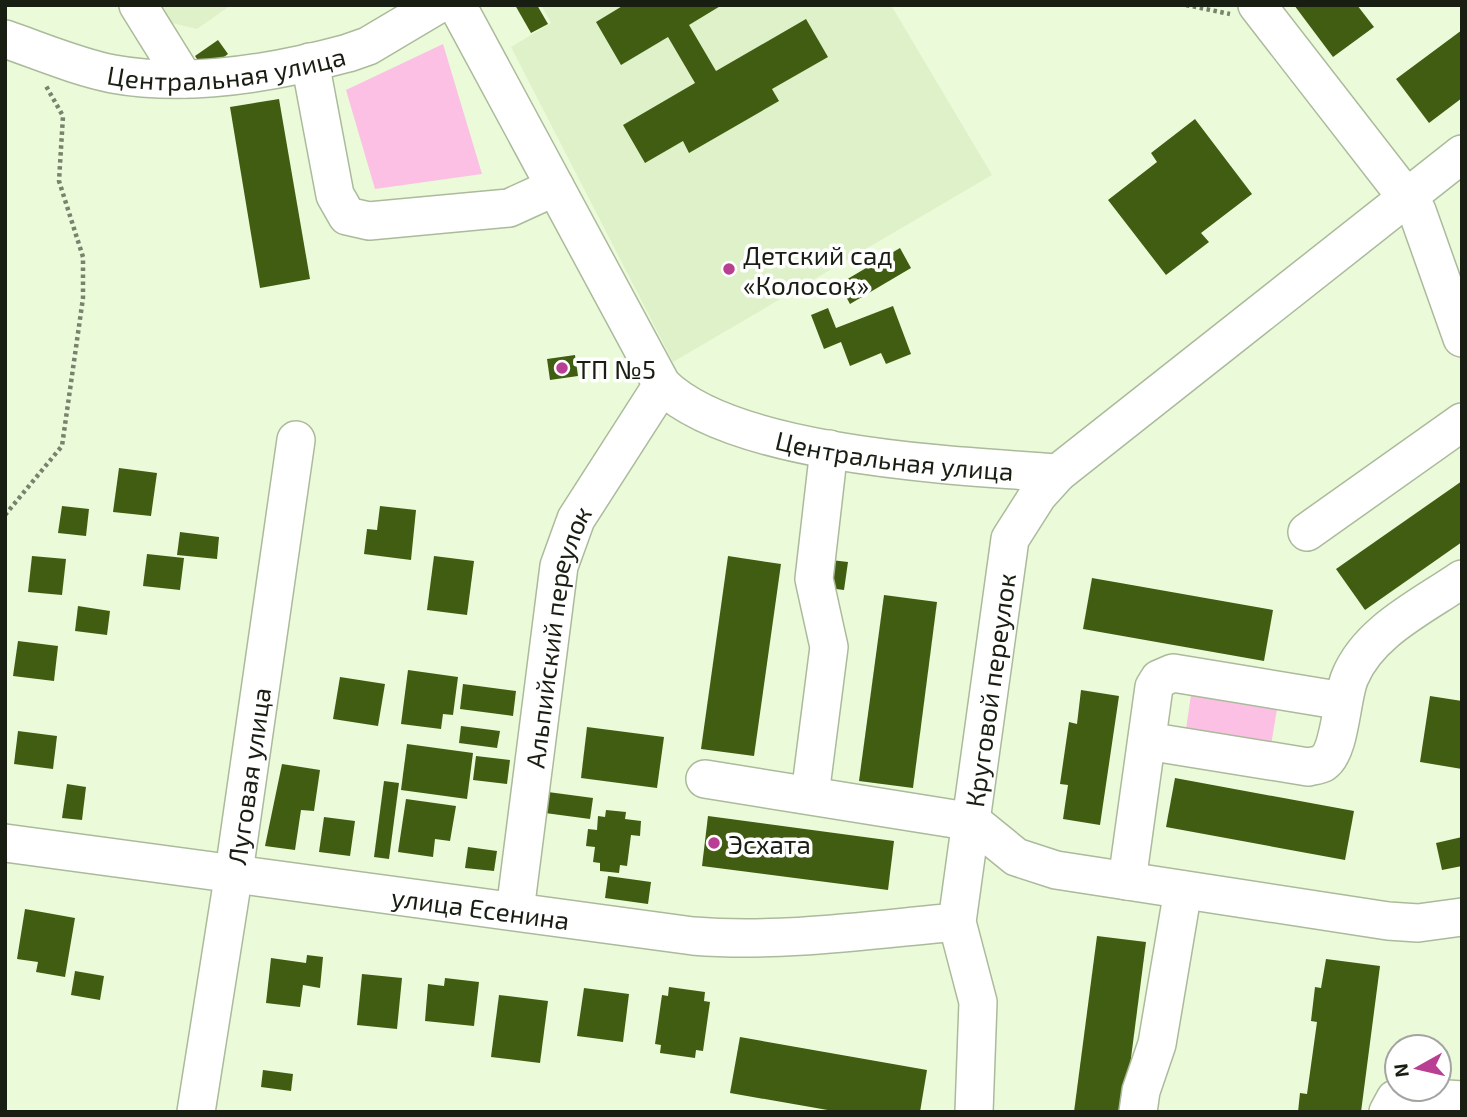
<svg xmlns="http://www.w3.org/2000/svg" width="1467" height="1117" font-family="'Exo 2',sans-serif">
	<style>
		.built { fill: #def1c9 }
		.green { fill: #fbc0e3 }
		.building { fill: #415d12 }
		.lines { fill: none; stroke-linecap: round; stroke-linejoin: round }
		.minor-casing { stroke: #abba9b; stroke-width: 40 }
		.path { stroke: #78826c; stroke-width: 4.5; stroke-dasharray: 3.5 3.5; stroke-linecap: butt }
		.minor { stroke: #fff; stroke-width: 37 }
		.poi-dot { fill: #b93f93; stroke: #fff; stroke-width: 2.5 }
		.labels { text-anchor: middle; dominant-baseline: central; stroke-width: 7; stroke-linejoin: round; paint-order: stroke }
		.street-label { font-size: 26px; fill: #191e12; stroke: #fff }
		.poi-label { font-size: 26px; fill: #191e12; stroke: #fff; text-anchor: start }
	</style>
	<rect width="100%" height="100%" fill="#ebfbda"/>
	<g class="built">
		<polygon points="159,5 231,5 197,29 172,23"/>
		<polygon points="541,5 891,5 992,175 673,362 511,47 551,23"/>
	</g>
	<g class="green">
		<polygon points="443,44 482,174 375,189 346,90"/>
		<polygon points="1191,695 1277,709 1270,751 1185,736"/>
	</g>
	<g class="building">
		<polygon points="515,5 537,5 548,24 531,33"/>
		<polygon points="624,5 722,5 689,25 716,71 806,19 828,57 772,89 779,101 689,153 683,141 645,163 623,125 695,83 668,37 621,65 596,22"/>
		<polygon points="1294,5 1357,5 1374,27 1333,57"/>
		<polygon points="1462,30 1462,98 1429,123 1396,79"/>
		<polygon points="218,40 228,54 205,71 195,56"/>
		<polygon points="279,99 310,279 260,288 230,107"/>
		<polygon points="1195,119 1252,194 1201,233 1209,242 1166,275 1108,200 1157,162 1151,153"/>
		<polygon points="900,248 911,268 850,304 839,284"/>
		<polygon points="893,306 911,354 886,364 881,353 850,366 841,342 824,349 811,315 828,308 836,328"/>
		<polygon points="575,355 578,376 550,380 547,359"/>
		<polygon points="119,468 157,473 151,516 113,512"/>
		<polygon points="1462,481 1462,542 1365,610 1336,569"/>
		<polygon points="62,506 89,509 86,536 58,533"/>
		<polygon points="380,506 416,510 411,560 364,554 367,529 377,530"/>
		<polygon points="180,532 219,537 217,559 177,555"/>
		<polygon points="147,554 184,558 180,590 143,586"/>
		<polygon points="32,556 66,559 62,595 28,592"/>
		<polygon points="434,556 474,561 467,615 427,610"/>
		<polygon points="728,556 781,564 754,756 701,749"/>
		<polygon points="831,560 848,562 844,590 828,588"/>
		<polygon points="1092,578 1273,610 1264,661 1083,629"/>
		<polygon points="884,595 937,602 913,788 859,781"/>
		<polygon points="78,606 110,611 107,635 75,631"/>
		<polygon points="18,641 58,646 54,681 13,676"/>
		<polygon points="408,670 458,677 453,715 443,714 441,729 401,724"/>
		<polygon points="340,677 385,684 378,726 333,719"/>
		<polygon points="463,684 516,691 513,716 460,709"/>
		<polygon points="1081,690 1119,696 1100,825 1063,819 1068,785 1060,784 1069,722 1077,724"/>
		<polygon points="1430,696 1462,701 1462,769 1420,762"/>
		<polygon points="461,726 500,731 497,748 459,743"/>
		<polygon points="587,727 664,737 657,788 581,778"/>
		<polygon points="18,731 57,736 53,769 14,764"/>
		<polygon points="407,744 473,753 467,799 401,790"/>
		<polygon points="476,756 510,760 507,784 473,780"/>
		<polygon points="282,764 320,770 314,811 301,810 295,850 265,846"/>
		<polygon points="1175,778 1354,811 1345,860 1166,827"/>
		<polygon points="384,781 399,783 389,859 374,857"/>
		<polygon points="67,784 86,787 82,820 62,818"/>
		<polygon points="548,792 593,798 590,819 545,813"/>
		<polygon points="406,799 456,806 450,841 435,839 433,857 398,852"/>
		<polygon points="606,810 626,812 625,819 641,821 640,836 631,835 627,866 620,865 619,873 600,871 600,863 593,862 595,847 586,846 588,829 597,830 598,816 605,817"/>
		<polygon points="708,816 894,841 888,890 702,866"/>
		<polygon points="324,817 355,821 350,856 319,852"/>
		<polygon points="1462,837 1462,866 1442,870 1436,843"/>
		<polygon points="468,847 497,851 494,871 465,868"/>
		<polygon points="608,876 651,882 648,904 605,898"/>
		<polygon points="25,909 75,918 65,977 36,972 38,962 17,959"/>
		<polygon points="1097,936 1146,942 1124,1112 1074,1112"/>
		<polygon points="307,955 323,957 320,988 303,985 300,1007 266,1003 271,958 306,963"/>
		<polygon points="1326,959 1380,966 1361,1112 1298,1112 1300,1093 1307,1094 1317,1022 1311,1021 1315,987 1321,988"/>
		<polygon points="75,971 104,976 100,1000 71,995"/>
		<polygon points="362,974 402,978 397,1029 357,1025"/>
		<polygon points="445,978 479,982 474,1026 425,1021 428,984 444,986"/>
		<polygon points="669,987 705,992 704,1001 710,1002 703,1051 696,1050 695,1058 660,1053 661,1045 655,1044 662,995 668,996"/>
		<polygon points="584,988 629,994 623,1042 577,1036"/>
		<polygon points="499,995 548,1001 540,1063 491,1057"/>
		<polygon points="740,1037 927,1070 920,1112 839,1112 730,1093"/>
		<polygon points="263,1070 293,1074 291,1091 261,1087"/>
	</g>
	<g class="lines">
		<defs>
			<g id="minor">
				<polyline points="138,5 184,79"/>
				<path id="s1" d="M 457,5 L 662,385 C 734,456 958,466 1058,473"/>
				<polyline points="1257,5 1417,211 1462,338"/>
				<path id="s2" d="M 5,39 C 40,51 77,67 113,74 C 189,88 274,73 348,53 L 368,46 L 437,5"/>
				<polyline points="310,62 335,195 347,216 369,221 509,208 555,187"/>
				<polyline points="1307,532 1462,422"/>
				<path d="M 1147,741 L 1308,767 C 1312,766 1320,765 1323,763 C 1341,751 1341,697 1350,677 C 1369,631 1423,606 1462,579"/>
				<polyline points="705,779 973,822 1016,857 1056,870 1388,921 1418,923 1462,917"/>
				<polyline points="810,795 829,647 814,579 829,449"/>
				<path id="s3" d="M 5,843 L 693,936 C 781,943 869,930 957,922"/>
				<polyline points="1127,881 1154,687 1159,679 1173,673 1343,701"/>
				<path id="s4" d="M 515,911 L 559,566 L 576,519 L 662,385"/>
				<path id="s5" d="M 196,1112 L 234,872 L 296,440"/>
				<path id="s6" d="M 974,1112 L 978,1002 L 957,922 L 1010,539 L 1038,495 L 1058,473 L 1462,154"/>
				<polyline points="1138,1112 1141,1091 1157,1044 1183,890"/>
				<polyline points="1388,1112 1395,1099 1403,1096 1462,1100"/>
			</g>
		</defs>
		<use href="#minor" class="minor-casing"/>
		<g class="path">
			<polyline points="1186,5 1230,14"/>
			<polyline points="5,515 62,446 83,298 83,257 59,181 63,116 46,86"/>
		</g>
		<use href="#minor" class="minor"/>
	</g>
	<g class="poi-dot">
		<circle cx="729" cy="269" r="7"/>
		<circle cx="562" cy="368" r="7"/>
		<circle cx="714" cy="843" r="7"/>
	</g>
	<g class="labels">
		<g class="street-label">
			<text stroke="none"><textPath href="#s2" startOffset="228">Центральная улица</textPath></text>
			<text stroke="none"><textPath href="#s1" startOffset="679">Центральная улица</textPath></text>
			<text stroke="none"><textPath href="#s4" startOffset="278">Альпийский переулок</textPath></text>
			<text stroke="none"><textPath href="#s6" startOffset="427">Круговой переулок</textPath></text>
			<text stroke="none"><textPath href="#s5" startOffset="340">Луговая улица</textPath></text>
			<text stroke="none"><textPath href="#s3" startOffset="480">улица Есенина</textPath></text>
		</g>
		<g class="poi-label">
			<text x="743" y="254">Детский сад<tspan x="743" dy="30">«Колосок»</tspan></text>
			<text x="576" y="368">ТП №5</text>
			<text x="728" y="843">Эсхата</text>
		</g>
	</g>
	<rect width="1467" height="1117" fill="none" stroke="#191e12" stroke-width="14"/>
	<g transform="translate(1418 1068) rotate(262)"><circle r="33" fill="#ffffff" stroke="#a3a5a0" stroke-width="2"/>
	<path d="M0-5L12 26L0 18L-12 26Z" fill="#b93f93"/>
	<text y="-10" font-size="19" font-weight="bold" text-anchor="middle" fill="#191e12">N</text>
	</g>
</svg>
